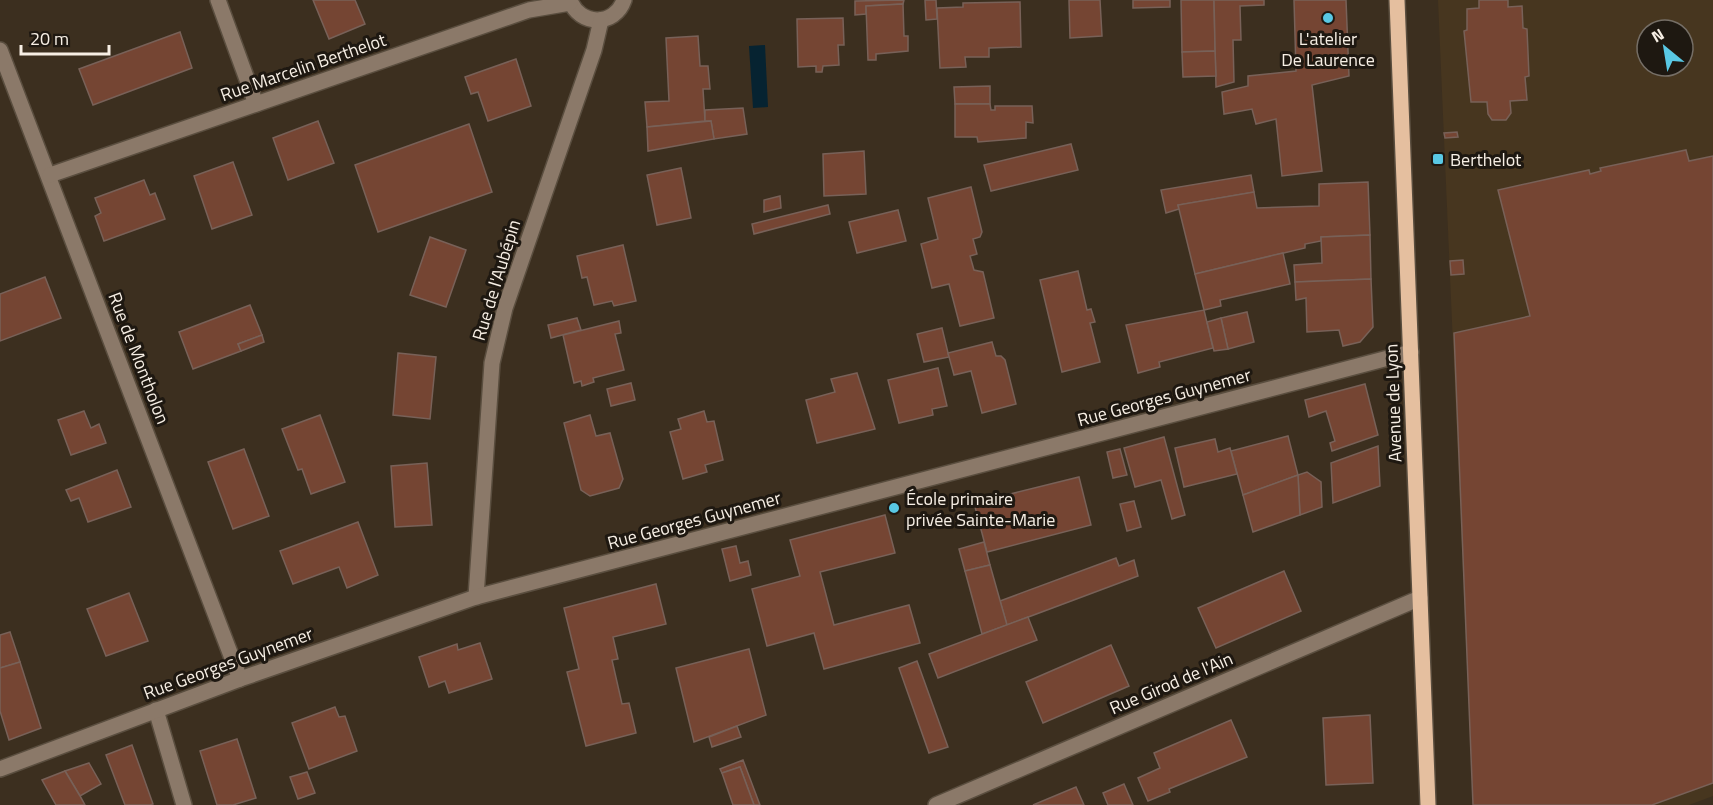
<svg xmlns="http://www.w3.org/2000/svg" width="1713" height="805" font-family="'Titillium Web',sans-serif">
	<style>
		.built { fill: #47361f; fill-rule: evenodd }
		.water { fill: #062331 }
		.building { fill: #754533; stroke: #786158; stroke-width: 1.5 }
		.lines { fill: none; stroke-linecap: round; stroke-linejoin: round }
		.minor-casing { stroke: #5a4e3f; stroke-width: 18 }
		.major-casing { stroke: #5a4e3f; stroke-width: 18 }
		.minor { stroke: #8b7969; stroke-width: 15 }
		.major { stroke: #e5bf9f; stroke-width: 15 }
		.poi-dot { fill: #59c8e4; stroke: #1e1811; stroke-width: 2 }
		.labels { text-anchor: middle; dominant-baseline: central; stroke-width: 6; stroke-linejoin: round; paint-order: stroke }
		.poi-label { font-size: 18px; fill: #f7efe5; stroke: #1e1811; text-anchor: start }
		.street-label { font-size: 18px; fill: #f7efe5; stroke: #1e1811 }
	</style>
	<rect width="100%" height="100%" fill="#3c2f1f"/>
	<path class="built" d="M 1438,0 L 1713,0 L 1713,796 L 1689,805 L 1473,805 ZM 1647,30 L 1683,30 L 1683,66 L 1647,66 Z"/>
	<polygon class="water" points="765,45 768,107 753,108 749,46"/>
	<g class="building">
		<polygon points="313,0 355,0 365,24 329,39"/>
		<polygon points="904,0 903,4 866,6 866,14 855,15 855,1"/>
		<polygon points="925,0 936,0 937,19 926,20"/>
		<polygon points="1069,0 1100,0 1102,36 1070,38"/>
		<polygon points="1133,0 1170,0 1170,7 1133,8"/>
		<polygon points="1181,0 1214,0 1215,51 1182,52"/>
		<polygon points="1214,0 1264,0 1264,5 1240,6 1241,40 1233,40 1234,82 1216,87"/>
		<polygon points="1294,0 1346,0 1349,76 1312,85 1322,171 1282,176 1276,119 1256,124 1252,109 1224,114 1222,92 1248,86 1248,76 1296,71"/>
		<polygon points="1479,0 1508,0 1508,7 1522,6 1523,28 1527,29 1529,76 1525,77 1527,100 1510,101 1511,113 1506,120 1492,120 1488,114 1487,102 1471,102 1464,31 1467,30 1467,9 1479,8"/>
		<polygon points="1020,2 1021,47 989,48 989,57 965,57 966,67 940,68 937,8 963,7 963,3"/>
		<polygon points="903,4 904,36 908,36 908,51 876,54 876,60 868,60 866,6"/>
		<polygon points="843,18 844,45 838,45 839,65 823,66 822,72 816,72 816,66 798,67 797,19"/>
		<polygon points="180,32 192,68 93,105 79,69"/>
		<polygon points="698,36 700,66 708,66 710,89 703,89 705,121 647,127 645,102 669,101 666,38"/>
		<polygon points="1215,51 1216,76 1183,77 1182,52"/>
		<polygon points="516,59 531,106 488,121 478,92 471,94 465,77"/>
		<polygon points="990,86 990,104 955,104 954,87"/>
		<polygon points="955,104 990,104 991,110 995,110 995,106 1032,106 1033,123 1026,122 1026,138 978,142 977,137 955,137"/>
		<polygon points="743,108 747,134 714,139 711,121 705,121 705,110"/>
		<polygon points="318,121 334,163 288,180 273,138"/>
		<polygon points="711,121 714,139 648,151 647,127"/>
		<polygon points="469,124 492,192 378,232 355,165"/>
		<polygon points="1457,132 1458,137 1445,138 1444,133"/>
		<polygon points="1071,144 1078,170 991,191 984,165"/>
		<polygon points="1686,150 1689,161 1713,156 1713,783 1652,805 1473,805 1454,333 1530,316 1498,190 1589,170 1590,174 1601,171 1600,168"/>
		<polygon points="864,151 866,194 824,196 823,154"/>
		<polygon points="233,162 252,215 212,229 194,176"/>
		<polygon points="681,168 691,218 657,225 647,175"/>
		<polygon points="1251,175 1254,192 1178,205 1179,209 1166,213 1161,190"/>
		<polygon points="144,180 150,195 155,193 165,219 104,241 95,216 101,213 95,198"/>
		<polygon points="1368,182 1370,235 1321,237 1321,241 1305,244 1305,248 1195,274 1178,205 1254,192 1257,208 1319,206 1319,184"/>
		<polygon points="971,187 982,232 980,237 973,239 977,254 970,256 974,270 983,272 994,318 960,326 949,284 932,288 921,244 938,239 928,198"/>
		<polygon points="780,196 781,208 764,212 764,200"/>
		<polygon points="828,205 830,214 754,234 752,224"/>
		<polygon points="898,210 906,241 857,253 849,222"/>
		<polygon points="1370,235 1371,279 1295,282 1294,265 1322,263 1321,237"/>
		<polygon points="430,237 466,250 446,307 410,295"/>
		<polygon points="623,245 636,301 614,306 612,301 594,305 587,277 582,278 577,256"/>
		<polygon points="1283,253 1290,284 1220,300 1221,306 1204,310 1195,274"/>
		<polygon points="1463,260 1464,274 1451,275 1450,261"/>
		<polygon points="1078,271 1087,310 1091,309 1095,322 1090,323 1100,362 1062,372 1040,280"/>
		<polygon points="45,277 61,318 0,341 0,294"/>
		<polygon points="1371,279 1373,327 1360,342 1343,346 1339,330 1307,332 1306,298 1296,300 1295,282"/>
		<polygon points="250,305 262,335 238,344 241,351 193,369 179,332"/>
		<polygon points="1204,310 1213,348 1159,362 1160,367 1138,373 1126,325"/>
		<polygon points="1247,312 1254,342 1228,349 1221,318"/>
		<polygon points="577,318 581,330 551,338 548,325"/>
		<polygon points="1221,318 1228,349 1214,351 1207,322"/>
		<polygon points="619,321 621,333 615,334 624,370 593,378 594,382 582,386 581,381 574,383 563,335"/>
		<polygon points="942,328 949,357 924,362 917,334"/>
		<polygon points="262,335 264,342 241,351 238,344"/>
		<polygon points="992,342 996,356 1001,356 1005,360 1016,404 982,413 971,371 954,375 948,353"/>
		<polygon points="398,353 436,357 430,419 393,415"/>
		<polygon points="938,368 947,406 932,409 933,415 899,423 888,380"/>
		<polygon points="857,373 875,429 817,443 806,400 835,392 831,379"/>
		<polygon points="631,383 635,400 611,406 607,389"/>
		<polygon points="1365,384 1378,435 1332,451 1330,443 1335,441 1326,411 1309,417 1305,400"/>
		<polygon points="84,411 91,428 99,424 106,443 71,455 58,420"/>
		<polygon points="704,411 707,422 714,421 723,460 705,465 707,472 683,479 670,432 681,429 678,419"/>
		<polygon points="320,415 345,482 311,494 302,469 298,470 282,429"/>
		<polygon points="590,415 596,436 610,433 623,479 619,488 590,496 581,490 564,423"/>
		<polygon points="1288,436 1298,475 1243,495 1231,451"/>
		<polygon points="1164,437 1185,515 1172,519 1161,480 1135,487 1124,448"/>
		<polygon points="1215,439 1218,452 1230,448 1237,474 1184,487 1175,448"/>
		<polygon points="1378,446 1380,486 1333,503 1331,463"/>
		<polygon points="244,449 269,516 233,529 208,462"/>
		<polygon points="1120,449 1127,475 1113,478 1107,452"/>
		<polygon points="427,463 432,525 395,527 391,466"/>
		<polygon points="117,470 131,507 88,522 79,498 71,501 66,490"/>
		<polygon points="1307,472 1321,482 1322,507 1300,515 1298,475"/>
		<polygon points="1298,475 1300,515 1253,532 1243,495"/>
		<polygon points="1079,477 1091,525 987,552 974,503"/>
		<polygon points="1134,501 1141,527 1127,531 1120,504"/>
		<polygon points="885,515 895,553 820,572 834,625 909,605 920,643 824,669 814,633 767,646 752,589 800,576 790,540"/>
		<polygon points="358,522 378,575 347,588 339,567 293,584 280,551"/>
		<polygon points="984,542 990,565 965,571 959,549"/>
		<polygon points="736,546 740,563 748,561 751,575 730,581 722,549"/>
		<polygon points="1116,558 1119,566 1134,560 1138,576 1007,625 1000,601"/>
		<polygon points="990,565 1007,625 982,634 965,571"/>
		<polygon points="1284,571 1301,611 1216,648 1198,608"/>
		<polygon points="656,584 666,624 613,637 618,659 612,660 622,704 629,703 636,733 586,746 567,672 579,669 564,608"/>
		<polygon points="129,593 148,641 106,656 87,609"/>
		<polygon points="1028,617 1037,640 938,678 929,654"/>
		<polygon points="10,632 20,662 0,668 0,635"/>
		<polygon points="480,643 492,679 449,693 445,681 429,687 419,657 457,644 458,650"/>
		<polygon points="1111,645 1129,686 1043,723 1026,682"/>
		<polygon points="749,649 766,715 694,742 676,668"/>
		<polygon points="917,661 948,747 929,753 899,668"/>
		<polygon points="20,662 41,728 9,740 0,711 0,668"/>
		<polygon points="335,707 339,717 345,716 357,751 309,769 292,723"/>
		<polygon points="1370,715 1373,783 1326,785 1323,718"/>
		<polygon points="1231,720 1247,757 1169,789 1170,792 1148,801 1138,778 1160,768 1154,753"/>
		<polygon points="737,726 741,737 712,747 709,737"/>
		<polygon points="237,739 256,798 233,805 217,805 200,751"/>
		<polygon points="132,745 153,804 150,805 125,805 106,755"/>
		<polygon points="743,760 760,805 754,805 740,767 722,773 720,769"/>
		<polygon points="89,763 101,784 80,796 65,771"/>
		<polygon points="740,767 754,805 733,805 722,773"/>
		<polygon points="65,771 80,796 85,805 56,805 42,780"/>
		<polygon points="307,772 315,793 298,799 290,777"/>
		<polygon points="1124,784 1133,805 1108,805 1103,793"/>
		<polygon points="1076,787 1084,805 1033,805"/>
	</g>
	<g class="lines">
		<defs>
			<g id="minor">
				<polyline points="218,0 256,104"/>
				<path d="M 570,0 C 579,26 615,27 624,0"/>
				<polyline points="0,50 240,679"/>
				<polyline points="50,175 529,10 570,3"/>
				<polyline points="476,597 492,363 505,308 594,50 601,20"/>
				<polyline points="156,710 184,805"/>
				<polyline points="0,769 240,679 476,597 1411,352"/>
				<polyline points="936,805 1420,598"/>
			</g>
			<polyline id="major" points="1397,0 1428,805"/>
		</defs>
		<use href="#minor" class="minor-casing"/>
		<use href="#major" class="major-casing"/>
		<use href="#minor" class="minor"/>
		<use href="#major" class="major"/>
	</g>
	<g class="poi-dot">
		<circle cx="1328" cy="18" r="6"/>
		<rect x="1432" y="153" width="12" height="12" rx="3"/>
		<circle cx="894" cy="508" r="6"/>
	</g>
	<g class="labels">
		<g class="poi-label">
			<text x="1328" y="38" text-anchor="middle">L'atelier<tspan x="1328" dy="21">De Laurence</tspan></text>
			<text x="1450" y="159">Berthelot</text>
			<text x="906" y="498">École primaire<tspan x="906" dy="21">privée Sainte-Marie</tspan></text>
		</g>
		<g class="street-label">
			<text transform="translate(303 67) rotate(-19)">Rue Marcelin Berthelot</text>
			<text transform="translate(496 280) rotate(-73)">Rue de l'Aubépin</text>
			<text transform="translate(139 358) rotate(69)">Rue de Montholon</text>
			<text transform="translate(1164 397) rotate(-15)">Rue Georges Guynemer</text>
			<text transform="translate(1393 403) rotate(-92)">Avenue de Lyon</text>
			<text transform="translate(694 520) rotate(-15)">Rue Georges Guynemer</text>
			<text transform="translate(228 663) rotate(-20)">Rue Georges Guynemer</text>
			<text transform="translate(1171 683) rotate(-23)">Rue Girod de l'Ain</text>
		</g>
	</g>
	<g transform="translate(1665 48) rotate(330)"><circle r="28" fill="#1e1811" stroke="#756e66" stroke-width="1.5"/>
	<path d="M0-4.5L10 22L0 15L-10 22Z" fill="#59c8e4"/>
	<text y="-9" font-size="16" font-weight="bold" text-anchor="middle" fill="#f7efe5">N</text>
	</g>
	<path d="M21 45v9h88v-9" fill="none" stroke="#f7efe5" stroke-width="3"/>
	<text x="30" y="45" font-size="18" fill="#f7efe5" stroke="#1e1811" stroke-width="4.5" paint-order="stroke">20 m</text>
</svg>
